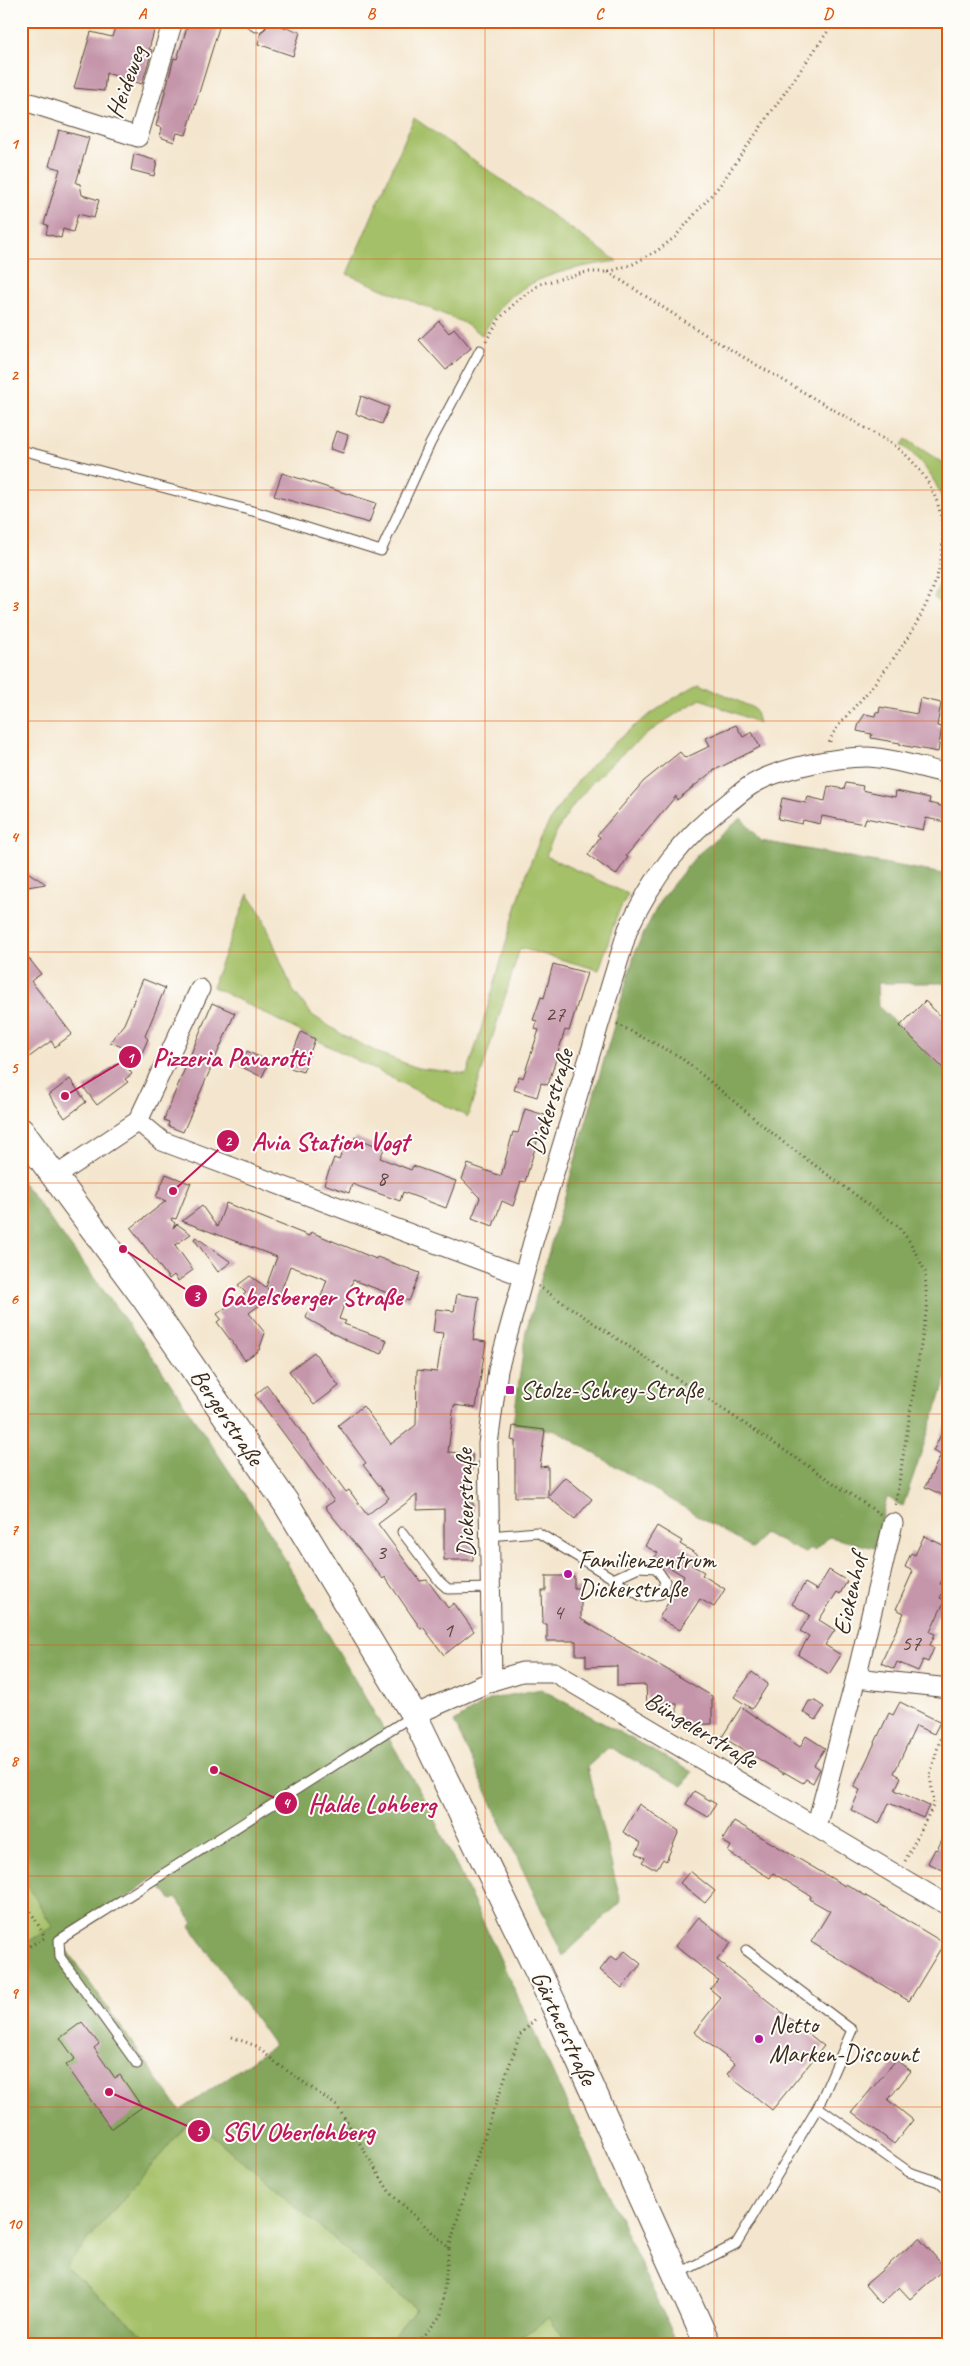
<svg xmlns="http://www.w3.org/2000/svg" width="970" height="2366" font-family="Caveat,sans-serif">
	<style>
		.green { fill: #a4c067; stroke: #707542 }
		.forest { fill: #83a65c; stroke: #5f683d; fill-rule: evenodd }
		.building { fill: #c595aa }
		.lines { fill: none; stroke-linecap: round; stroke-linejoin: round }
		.lane-casing { stroke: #574638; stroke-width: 11 }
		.street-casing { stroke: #574638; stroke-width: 21 }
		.secondary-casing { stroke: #574638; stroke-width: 28 }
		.path { stroke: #574638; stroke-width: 3; stroke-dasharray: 1 4; stroke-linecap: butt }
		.lane { stroke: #fff; stroke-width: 9 }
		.street { stroke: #fff; stroke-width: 19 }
		.secondary { stroke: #fff; stroke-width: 26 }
		.grid { fill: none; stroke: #df570d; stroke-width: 1; stroke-opacity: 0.55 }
		.poi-dot { fill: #b5179e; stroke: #fdfcf7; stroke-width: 2 }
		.labels { text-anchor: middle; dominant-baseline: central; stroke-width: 4; stroke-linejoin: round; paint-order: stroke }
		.number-label { font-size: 22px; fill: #5e4541 }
		.street-label { font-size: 25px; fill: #3b2a1e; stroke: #fdfcf7 }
		.poi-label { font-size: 25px; fill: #3b2a1e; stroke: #fdfcf7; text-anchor: start }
		.leader { fill: none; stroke: #c2185b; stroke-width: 2 }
		.callout-dot { fill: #c2185b; stroke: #fdfcf7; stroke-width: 2 }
		.mark-label { font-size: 15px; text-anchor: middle; font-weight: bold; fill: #fff }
		.callout-label { font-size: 26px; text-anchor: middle; font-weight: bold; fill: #c2185b; stroke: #fdfcf7; stroke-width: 4; stroke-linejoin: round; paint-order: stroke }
		.neatline { fill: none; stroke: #df570d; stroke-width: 2 }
		.grid-label { font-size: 16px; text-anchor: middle; font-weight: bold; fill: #df570d }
	</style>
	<rect width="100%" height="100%" fill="#fdfcf7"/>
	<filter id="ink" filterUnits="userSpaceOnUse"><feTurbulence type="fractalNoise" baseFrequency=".02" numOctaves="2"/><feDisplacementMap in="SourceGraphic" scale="10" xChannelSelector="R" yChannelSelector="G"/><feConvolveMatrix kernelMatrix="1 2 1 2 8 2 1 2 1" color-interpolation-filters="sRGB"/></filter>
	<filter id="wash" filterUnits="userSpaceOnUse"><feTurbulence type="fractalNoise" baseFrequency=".0096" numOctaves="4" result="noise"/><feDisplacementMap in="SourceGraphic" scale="20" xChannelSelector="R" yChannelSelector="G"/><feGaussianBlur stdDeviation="1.12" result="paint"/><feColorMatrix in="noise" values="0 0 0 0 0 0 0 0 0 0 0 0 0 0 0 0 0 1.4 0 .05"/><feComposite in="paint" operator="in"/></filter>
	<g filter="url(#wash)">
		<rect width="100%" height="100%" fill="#f4e6ce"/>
		<g class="green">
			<path d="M 414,118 L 617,261 C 578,267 538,273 507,300 C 497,308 490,324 482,335 L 462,322 L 347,274 Z"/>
			<path d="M 906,439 L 949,467 L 949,530 C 948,498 928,464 902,445 Z"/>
			<polygon points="949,551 949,593 941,604 934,598 944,573"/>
			<path d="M 700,683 L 755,709 L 759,723 L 701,699 C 642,732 569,789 546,856 L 628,894 L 617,915 L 599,970 L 520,948 L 468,1117 L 213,987 L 215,978 L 248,894 L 262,915 L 292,989 L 312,1015 L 343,1035 L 383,1055 L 418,1068 L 467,1074 C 483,1025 497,975 511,925 C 520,895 528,864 542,836 C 575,769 636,718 700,683 Z"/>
			<polygon points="21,1874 53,1927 21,1946"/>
			<polygon points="192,2118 416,2309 386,2345 155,2345 65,2267"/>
			<polygon points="549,2317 569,2345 512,2345"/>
		</g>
		<g class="forest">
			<polygon points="741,818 761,841 949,875 949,983 877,983 878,1006 949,1075 949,1371 903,1506 887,1497 875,1548 829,1537 815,1551 810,1548 805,1553 763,1533 753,1549 557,1431 513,1424 526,1331 636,949 661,899 697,855"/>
			<path d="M 21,1180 L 150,1353 L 262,1520 L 427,1804 L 486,1928 L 678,2345 L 569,2345 L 549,2317 L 512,2345 L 386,2345 L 416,2309 L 192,2118 L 65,2267 L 155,2345 L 21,2345 L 21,1946 L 53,1927 L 21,1874 ZM 154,1877 L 171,1900 L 176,1898 L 194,1923 L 190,1926 L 274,2045 L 180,2111 L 63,1945 Z"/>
			<polygon points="541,1689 692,1772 683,1786 609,1747 587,1767 621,1902 563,1956 454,1722 491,1699"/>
		</g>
		<g id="blocks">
			<g class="building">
				<polygon points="117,21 152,21 150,26 155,28 149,49 152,50 142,84 106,73 104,91 74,88 91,32 112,37"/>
				<polygon points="189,21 221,21 186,135 177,133 174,142 160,137 162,128 156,126 174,58 177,59"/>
				<polygon points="268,22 300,32 293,56 258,44 261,32 266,28"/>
				<polygon points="59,130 89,138 76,183 80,184 82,195 99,200 94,218 78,214 73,232 63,229 61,238 46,234 48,225 44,224 60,169 49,166"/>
				<polygon points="134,154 157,161 154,176 131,170"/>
				<polygon points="439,321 449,333 454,328 471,348 446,370 419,340"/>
				<polygon points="361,396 389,407 382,424 356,414"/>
				<polygon points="336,431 348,435 343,453 330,449"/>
				<polygon points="282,473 376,503 369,523 274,496"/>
				<polygon points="920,698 941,703 937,726 942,727 938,752 900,745 900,743 871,738 872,734 857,731 859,723 865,714 875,716 876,712 879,713 880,707 917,714"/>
				<polygon points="736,725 743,737 752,732 760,747 713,771 677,800 676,796 626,856 628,857 616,875 588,855 600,837 597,835 644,781 680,752 685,758 710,746 706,738"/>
				<polygon points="846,783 863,786 862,790 895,797 896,791 930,798 929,803 949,808 949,823 926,818 923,830 866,818 864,824 822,816 820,824 803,820 802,824 778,819 782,798 806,803 808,797 825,801 828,786 844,789"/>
				<polygon points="21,868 46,884 21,888"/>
				<polygon points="21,948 41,974 31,981 72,1034 55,1047 51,1041 21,1063"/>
				<polygon points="553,964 587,973 569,1031 565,1030 548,1085 541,1083 537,1097 514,1090 519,1076 523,1078 539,1030 535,1029 537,1021 533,1020 541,997 544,998"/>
				<polygon points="143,979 165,988 145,1036 148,1039 141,1055 110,1042 124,1024"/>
				<polygon points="925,1001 949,1024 949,1074 900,1026"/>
				<polygon points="212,1003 235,1013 183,1132 168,1126 169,1122 164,1120 166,1114"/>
				<polygon points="301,1032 315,1039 303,1072 287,1067"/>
				<polygon points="247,1051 269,1062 262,1077 240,1066"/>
				<polygon points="122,1060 132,1074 125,1079 128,1082 97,1105 84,1088"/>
				<polygon points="70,1079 86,1102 65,1118 49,1095"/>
				<polygon points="525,1109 545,1115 525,1182 521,1181 513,1206 502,1201 493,1226 472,1218 480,1198 462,1179 468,1164 501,1176 513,1132 518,1133"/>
				<polygon points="355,1137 384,1149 380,1158 411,1170 413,1166 456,1181 446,1208 403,1192 400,1201 352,1184 349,1193 324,1184 334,1158 339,1160 345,1143 352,1146"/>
				<polygon points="166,1174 189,1183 191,1182 176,1219 172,1218 171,1220 175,1223 173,1228 177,1224 191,1234 175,1245 193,1270 178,1281 174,1275 169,1279 131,1228 166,1201 156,1197"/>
				<polygon points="226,1203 309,1236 311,1232 376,1259 377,1257 420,1273 409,1301 353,1280 339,1319 346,1321 344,1324 387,1340 382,1354 349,1342 306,1318 309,1310 315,1313 327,1280 290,1266 279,1297 267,1288 272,1296 249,1313 265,1333 259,1350 245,1360 217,1322 221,1319 217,1314 246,1293 238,1285 250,1276 266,1287 277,1257 182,1221 202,1206 217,1227"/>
				<polygon points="196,1237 231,1262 218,1272 194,1239"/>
				<polygon points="457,1294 479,1297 473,1340 486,1342 476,1408 454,1405 448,1452 472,1454 472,1469 465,1470 465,1503 473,1503 473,1560 444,1560 444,1509 417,1510 417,1495 378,1524 420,1581 427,1580 448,1608 454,1603 474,1631 444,1655 423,1627 421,1629 385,1577 383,1579 325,1507 334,1501 255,1395 267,1385 346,1492 349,1490 367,1515 389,1498 363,1465 366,1463 338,1425 363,1406 391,1444 416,1425 417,1370 437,1372 443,1333 433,1332 436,1309 454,1311"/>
				<polygon points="314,1352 339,1386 314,1405 289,1371"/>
				<polygon points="949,1418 949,1498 925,1487 941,1455 933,1451"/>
				<polygon points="513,1426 545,1430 540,1467 548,1466 548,1496 565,1477 592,1499 575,1519 548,1497 515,1497 515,1441 511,1440"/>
				<polygon points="657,1526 682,1541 680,1544 698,1555 691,1565 704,1572 702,1575 725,1589 714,1607 700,1599 680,1630 659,1618 684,1576 654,1558 658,1553 645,1546"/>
				<polygon points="924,1536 949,1548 949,1566 940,1584 946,1587 940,1598 945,1600 930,1632 935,1634 930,1645 934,1648 928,1662 923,1660 918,1671 897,1662 894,1669 881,1663 904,1613 896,1609 913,1571 905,1567 911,1553 915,1555"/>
				<polygon points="829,1570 847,1581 840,1594 837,1592 819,1620 835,1630 825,1645 841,1655 829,1674 798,1655 809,1636 800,1631 810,1615 792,1604 805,1583 817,1590"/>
				<polygon points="546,1576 574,1576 574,1588 581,1588 581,1619 712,1696 712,1724 677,1725 677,1704 647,1705 646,1685 617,1686 617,1666 586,1667 586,1655 576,1655 576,1641 547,1641 547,1624 543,1624 542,1591 546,1591"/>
				<polygon points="752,1672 768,1684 752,1709 734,1697"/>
				<polygon points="809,1701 815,1701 824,1707 816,1720 803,1712"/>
				<polygon points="900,1702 940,1722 934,1734 916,1726 894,1773 901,1777 895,1790 929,1806 923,1818 889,1803 879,1824 851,1810 860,1790 854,1787 889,1713 893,1715"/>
				<polygon points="741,1707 800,1747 806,1736 825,1748 814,1765 820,1769 813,1783 806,1779 803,1783 784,1772 784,1774 722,1737"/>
				<polygon points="694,1791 716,1804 708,1817 686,1804"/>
				<polygon points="639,1804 679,1831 666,1861 663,1859 657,1868 652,1868 642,1862 645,1858 636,1853 641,1843 623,1832"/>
				<polygon points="734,1821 845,1886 846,1884 944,1943 909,2001 811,1942 830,1911 809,1899 811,1896 773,1873 770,1878 728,1852 731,1846 722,1841"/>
				<polygon points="949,1825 949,1873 928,1863 935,1849 937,1850"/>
				<polygon points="690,1871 715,1891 705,1903 680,1883"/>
				<polygon points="699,1917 731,1943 717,1960 824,2046 772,2110 727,2074 735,2064 694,2032 721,1998 710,1989 718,1980 675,1946"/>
				<polygon points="625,1951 641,1964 622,1988 600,1970 611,1956 617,1960"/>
				<polygon points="82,2022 99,2044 94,2048 115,2078 120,2075 142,2107 111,2129 66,2065 75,2059 60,2038"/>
				<polygon points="896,2060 911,2071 888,2100 913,2120 894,2144 852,2112"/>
				<polygon points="919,2238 945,2268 910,2299 899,2287 881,2304 865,2285"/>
			</g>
		</g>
	</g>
	<g filter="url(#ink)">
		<use href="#blocks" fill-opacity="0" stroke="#574638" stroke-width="1"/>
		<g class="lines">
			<defs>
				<g id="lane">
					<polyline points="21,450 260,513 381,551 430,444 480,350"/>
					<polyline points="402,1532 440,1582 448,1589 491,1588"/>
					<polyline points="489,1536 537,1532 643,1597 661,1594 665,1581 656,1568 639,1567 613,1579"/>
					<polyline points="137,2064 60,1957 59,1940 412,1716"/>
					<polyline points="818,2107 909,2172 939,2182 949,2192"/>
					<polyline points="678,2274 736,2244 818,2107 852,2030 746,1950"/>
				</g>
				<g id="street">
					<polyline points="257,22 257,21"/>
					<polyline points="21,100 138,137 173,21"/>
					<polyline points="138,1121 162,1141 523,1276"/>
					<polyline points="56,1176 138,1121 200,989"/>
					<polyline points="856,1678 949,1688"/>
					<path d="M 492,1681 L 488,1444 L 498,1370 L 533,1242 L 628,929 C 653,877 682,838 728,803 C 736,797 744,789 753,784 C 780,768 835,757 867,757 C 888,757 926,769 949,774"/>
					<polyline points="414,1715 492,1681 522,1672 554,1672 949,1906"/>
					<polyline points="816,1827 856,1678 893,1523"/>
				</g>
				<polyline id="secondary" points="21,1131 146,1300 286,1503 414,1715 554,2005 708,2345"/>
			</defs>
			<use href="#lane" class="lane-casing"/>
			<use href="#street" class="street-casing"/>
			<use href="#secondary" class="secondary-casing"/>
			<g class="path">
				<path d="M 608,272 L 709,337 L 894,445 C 909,456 919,468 929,484 C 970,558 912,638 865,695 C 858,704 829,732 830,743"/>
				<polyline points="486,341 500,318 518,300 540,284 587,272 608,272 633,264 657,251 675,237 720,185 835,21"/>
				<polyline points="617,1024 679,1056 783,1142 898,1226 910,1242 925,1271 927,1307 895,1507"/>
				<polyline points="538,1286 880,1514"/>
				<polyline points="905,1861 934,1804 930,1775 941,1736 949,1721"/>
				<polyline points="21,1894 45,1937"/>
				<polyline points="21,1951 46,1937"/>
				<polyline points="232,2037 256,2046 275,2062 337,2106 390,2193 449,2248 441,2315 417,2345"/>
				<polyline points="449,2248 469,2180 520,2035 537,2017"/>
			</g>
			<use href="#lane" class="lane"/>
			<use href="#street" class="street"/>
			<use href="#secondary" class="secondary"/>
		</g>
	</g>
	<path class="grid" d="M 256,21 L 256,2345M 485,21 L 485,2345M 714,21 L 714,2345M 21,259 L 949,259M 21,490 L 949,490M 21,721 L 949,721M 21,952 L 949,952M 21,1183 L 949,1183M 21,1414 L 949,1414M 21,1645 L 949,1645M 21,1876 L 949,1876M 21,2107 L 949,2107"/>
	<g class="poi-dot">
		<rect x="505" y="1385" width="10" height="10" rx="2.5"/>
		<circle cx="568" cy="1574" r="5"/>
		<circle cx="759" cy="2039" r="5"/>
	</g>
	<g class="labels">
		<g class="number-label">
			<text x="555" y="1014">27</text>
			<text x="382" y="1178">8</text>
			<text x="381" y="1552">3</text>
			<text x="558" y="1612">4</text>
			<text x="448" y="1630">1</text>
			<text x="911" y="1643">57</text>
		</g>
		<g class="street-label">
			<text transform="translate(126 82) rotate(-70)">Heideweg</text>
			<text transform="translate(550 1102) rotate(-73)">Dickerstraße</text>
			<text transform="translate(227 1417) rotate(56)">Bergerstraße</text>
			<text transform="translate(465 1503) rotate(-91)">Dickerstraße</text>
			<text transform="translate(850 1594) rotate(-77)">Eickenhof</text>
			<text transform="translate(701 1730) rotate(31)">Büngelerstraße</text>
			<text transform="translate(564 2028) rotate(65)">Gärtnerstraße</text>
		</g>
		<g class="poi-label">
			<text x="520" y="1390">Stolze-Schrey-Straße</text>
			<text x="578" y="1560">Familienzentrum<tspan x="578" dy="29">Dickerstraße</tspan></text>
			<text x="769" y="2025">Netto<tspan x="769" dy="29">Marken-Discount</tspan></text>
		</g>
	</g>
	<path class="leader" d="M65 1096L130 1057M173 1191L228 1141M123 1249L196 1296M214 1770L286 1803M109 2092L199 2131"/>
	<g class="callout-dot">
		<circle cx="65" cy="1096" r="5"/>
		<circle cx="173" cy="1191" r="5"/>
		<circle cx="123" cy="1249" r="5"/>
		<circle cx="214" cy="1770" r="5"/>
		<circle cx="109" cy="2092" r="5"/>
		<circle cx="130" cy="1057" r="12"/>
		<circle cx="228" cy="1141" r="12"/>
		<circle cx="196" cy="1296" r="12"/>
		<circle cx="286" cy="1803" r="12"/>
		<circle cx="199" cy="2131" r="12"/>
	</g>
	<g class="mark-label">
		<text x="130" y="1063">1</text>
		<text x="228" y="1146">2</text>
		<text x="196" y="1301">3</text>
		<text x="286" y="1808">4</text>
		<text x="199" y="2136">5</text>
	</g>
	<g class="callout-label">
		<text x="231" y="1066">Pizzeria Pavarotti</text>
		<text x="330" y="1150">Avia Station Vogt</text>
		<text x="311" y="1305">Gabelsberger Straße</text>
		<text x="372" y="1812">Halde Lohberg</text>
		<text x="298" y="2140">SGV Oberlohberg</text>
	</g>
	<rect width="970" height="2366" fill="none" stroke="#fdfcf7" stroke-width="55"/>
	<rect x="28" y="28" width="914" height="2310" class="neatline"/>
	<g class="grid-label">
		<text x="142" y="19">A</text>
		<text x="371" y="19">B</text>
		<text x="599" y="19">C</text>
		<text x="828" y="19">D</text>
		<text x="14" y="149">1</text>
		<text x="14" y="380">2</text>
		<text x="14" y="611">3</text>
		<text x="14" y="842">4</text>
		<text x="14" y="1073">5</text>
		<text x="14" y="1304">6</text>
		<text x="14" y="1535">7</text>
		<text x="14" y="1766">8</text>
		<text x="14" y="1998">9</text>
		<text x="14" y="2229">10</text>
	</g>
</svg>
